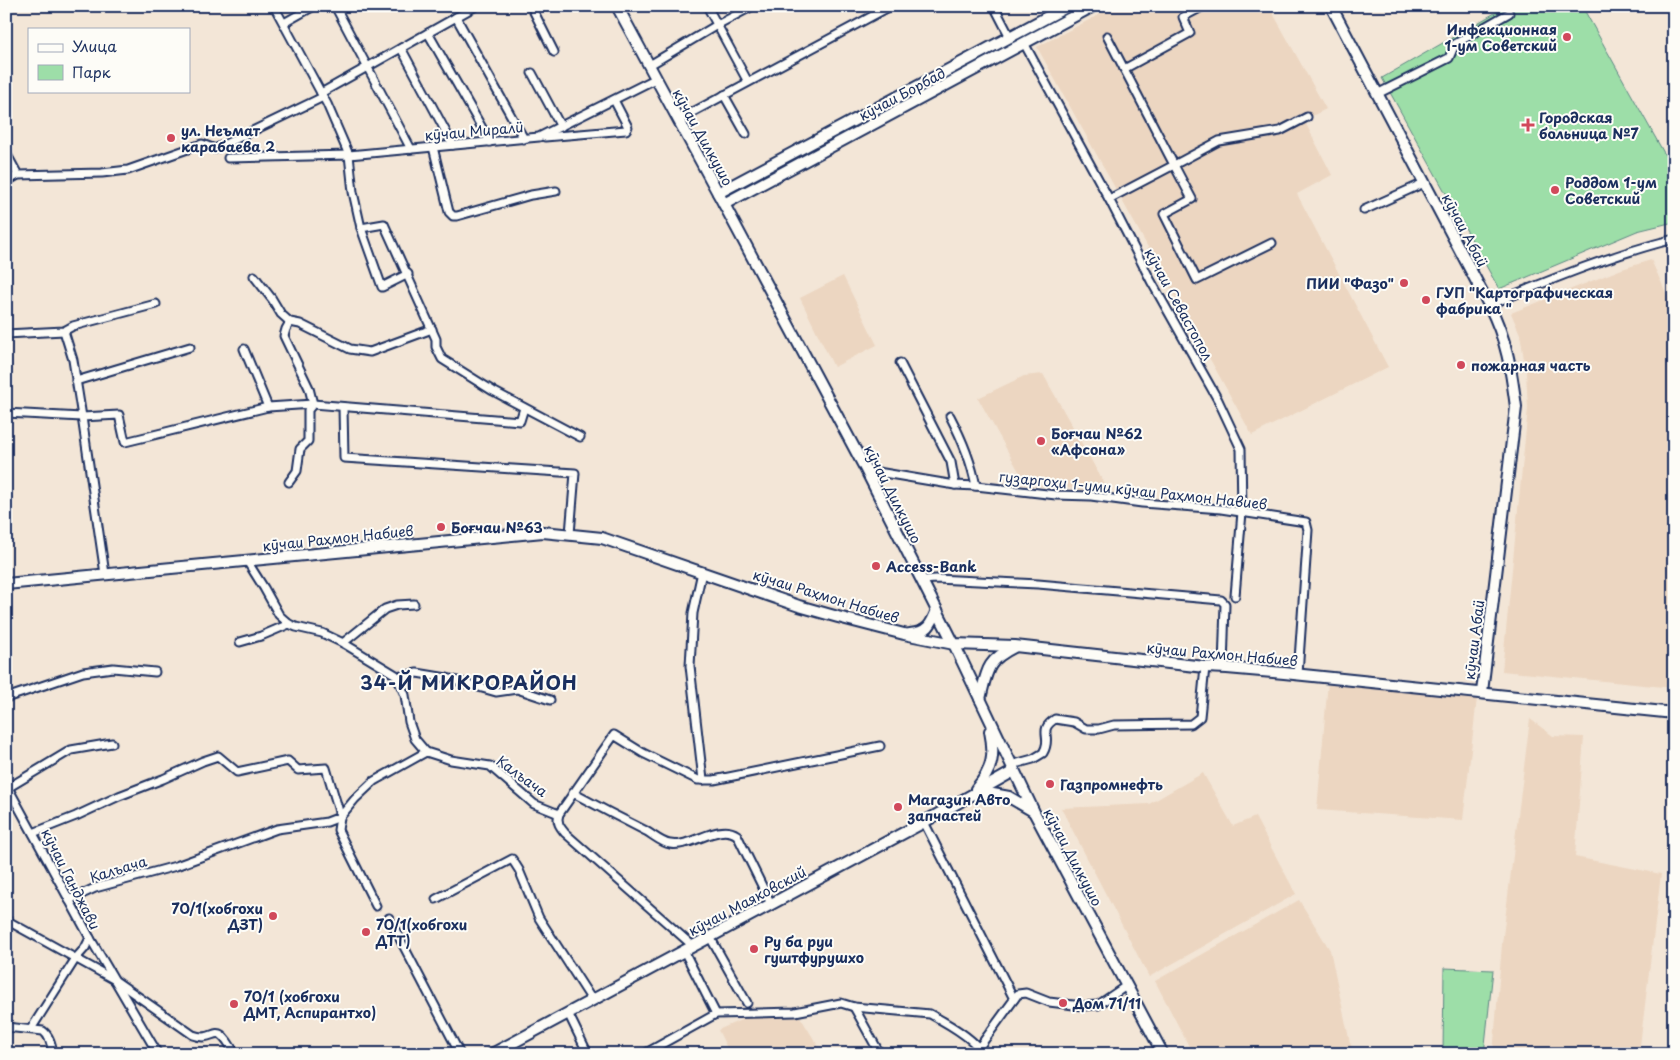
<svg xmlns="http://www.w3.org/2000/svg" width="1680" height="1060" font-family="'Playpen Sans',sans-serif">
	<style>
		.built { fill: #ecd6c1 }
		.green { fill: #9ddea8; stroke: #5c8683 }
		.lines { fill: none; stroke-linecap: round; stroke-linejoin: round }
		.street-casing { stroke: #1b2f5e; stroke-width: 11 }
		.secondary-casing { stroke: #1b2f5e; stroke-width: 14 }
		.street { stroke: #fdfcf7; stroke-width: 7 }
		.secondary { stroke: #fdfcf7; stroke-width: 10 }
		.poi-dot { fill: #d1495b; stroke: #fdfcf7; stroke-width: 2 }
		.labels { text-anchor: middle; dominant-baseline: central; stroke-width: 4; stroke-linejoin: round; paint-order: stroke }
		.poi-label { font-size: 14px; font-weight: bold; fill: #1b2f5e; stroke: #fdfcf7; text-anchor: start }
		.street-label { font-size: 14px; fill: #1b2f5e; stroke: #fdfcf7 }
		.district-label { font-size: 19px; font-weight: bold; letter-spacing: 1px; fill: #1b2f5e; stroke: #fdfcf7 }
	</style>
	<rect width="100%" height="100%" fill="#f3e6d7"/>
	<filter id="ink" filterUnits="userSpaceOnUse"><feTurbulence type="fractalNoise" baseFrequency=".02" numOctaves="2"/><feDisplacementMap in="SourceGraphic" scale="10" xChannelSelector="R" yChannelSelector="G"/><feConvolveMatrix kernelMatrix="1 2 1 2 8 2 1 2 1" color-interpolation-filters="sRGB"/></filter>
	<g filter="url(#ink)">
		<g class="built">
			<polygon points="1116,6 1269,6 1326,109 1304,120 1332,175 1297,194 1388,367 1252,435 1037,47"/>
			<polygon points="1651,260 1674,310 1674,688 1502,671 1528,408 1526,372 1520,334 1511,313 1622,269"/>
			<polygon points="843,276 877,345 834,367 800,298"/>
			<polygon points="1043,374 1109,492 1026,484 978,398 1024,376"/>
			<polygon points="1328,681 1477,698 1463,820 1317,810"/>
			<polygon points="1530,719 1553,736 1584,737 1575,857 1661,874 1639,1054 1493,1054 1502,944"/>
			<polygon points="1203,773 1233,826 1255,817 1296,894 1149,977 1061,808 1149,804"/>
			<polygon points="1299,900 1330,950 1350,1043 1355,1054 1193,1054 1155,981"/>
			<polygon points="764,1010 799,1015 823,1054 730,1054 718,1030"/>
		</g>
		<g class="green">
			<polygon points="1507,6 1582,6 1674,171 1674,222 1637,231 1499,289 1382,78"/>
			<polygon points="1444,968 1493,970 1484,1054 1443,1054"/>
		</g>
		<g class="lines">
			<defs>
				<g id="street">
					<polyline points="274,6 327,104 349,155 539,137 655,79"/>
					<polyline points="335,6 411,149"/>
					<polyline points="531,6 554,52"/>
					<polyline points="707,6 748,82"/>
					<polyline points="994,6 1010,37"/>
					<polyline points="456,17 524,139"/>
					<polyline points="284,23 314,6"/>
					<polyline points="428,33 490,142"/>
					<polyline points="1107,36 1174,165 1109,199"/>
					<polyline points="1024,43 1109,199 1151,281 1218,400 1241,449 1242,512 1235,596"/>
					<polyline points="401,48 453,145"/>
					<polyline points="648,66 717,25 753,6"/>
					<polyline points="1124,69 1190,33 1183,17 1204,6"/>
					<polyline points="532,73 561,127"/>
					<polyline points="321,93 476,6"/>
					<polyline points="1377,94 1449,58 1455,44 1509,13"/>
					<polyline points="724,95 746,134"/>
					<polyline points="678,120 891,6"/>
					<polyline points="545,137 626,130 628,127 614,100"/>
					<polyline points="433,147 449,212 453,216 457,216 531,195 556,191"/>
					<polyline points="6,153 18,175"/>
					<polyline points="228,158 349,155 353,192 361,228 382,287 408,274"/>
					<polyline points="6,182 18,175 102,173 128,170 202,144 215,149 323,97"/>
					<polyline points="1364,210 1424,183"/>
					<polyline points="361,228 384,224 436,339 436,347 442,359 493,391 580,437"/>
					<polyline points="1272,243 1197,280 1164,214 1192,199 1174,165 1219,141 1280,131 1307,117"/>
					<polyline points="254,276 272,299 281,314 290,322 300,324 350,349 370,352 432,329"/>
					<path d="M 1489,305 C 1550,280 1610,255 1674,239"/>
					<polyline points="64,331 73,360 82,417 105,574"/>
					<polyline points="6,334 64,331 73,326 156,304"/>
					<polyline points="244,349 268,407"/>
					<polyline points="900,363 951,462 955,485"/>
					<polyline points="76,381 190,347"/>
					<polyline points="343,407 344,458 575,473 570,534"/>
					<polyline points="6,413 82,417 119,415 125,442 268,407 313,404 520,421 524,408"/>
					<path d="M 950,416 C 962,439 971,460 976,486"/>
					<polyline points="866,470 955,485 976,486 1056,495 1091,496 1142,503 1221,509 1306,522 1308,530 1298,674"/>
					<polyline points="289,482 297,471 300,449 308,441 308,410 313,404 309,388 284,336 286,329 290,322"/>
					<polyline points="247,561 264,588 279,615 289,624 296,627 322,633 343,643 396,675 405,695 409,722 415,739 426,752"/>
					<polyline points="702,572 693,613 690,666 703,780"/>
					<polyline points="923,580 936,579 1038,584 1221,600 1225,604 1223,668"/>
					<polyline points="240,642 261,636 289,624"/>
					<polyline points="343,643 385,609 397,605 414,604"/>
					<polyline points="398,677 417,673 447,678 496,692 517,689 550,700"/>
					<polyline points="6,698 83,672 113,668 155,672"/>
					<path d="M 1011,765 L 1033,759 L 1043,753 C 1053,736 1037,731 1055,719 L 1074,722 L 1086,729 L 1099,729 L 1114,725 L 1191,724 L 1200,717 L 1205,667"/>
					<polyline points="6,784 90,938 158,1054"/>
					<polyline points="6,789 71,750 112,743"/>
					<path d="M 573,793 C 597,806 622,819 646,831 C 653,835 662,843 670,844 C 692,848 718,822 737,835 L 771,904"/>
					<path d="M 559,814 C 556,822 560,827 565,833 L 693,946"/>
					<polyline points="924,822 1014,999"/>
					<polyline points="33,833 76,816 119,796 163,779 203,761 218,756 237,772 288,761 298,770 326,768 338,808 340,817 338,830 376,906"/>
					<polyline points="436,899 512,859 519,870 539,918 592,1000"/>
					<polyline points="69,900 95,888 176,866 277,829 327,822 340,817 355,799 374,781 426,752 451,760 490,766 534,804 559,814 614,735 643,753 698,780 714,780 880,746"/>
					<polyline points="389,918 460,1054"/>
					<path d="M 6,920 L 113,979 L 193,1035 C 218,1044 214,1016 235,1054"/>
					<polyline points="710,937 747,1003"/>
					<path d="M 684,951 L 716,1014 L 795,1012 L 841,1003 L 854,1007 L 930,1014 C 945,1022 975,1039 983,1054"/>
					<polyline points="854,1007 880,1054"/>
					<polyline points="568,1013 588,1054"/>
					<path d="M 6,1027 L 43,1031 C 50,1036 52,1046 53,1054"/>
					<polyline points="31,1029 76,958 85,948 90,938"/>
					<polyline points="980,1046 1018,994 1026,993 1049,1002 1082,1006 1098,1005 1126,986"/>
					<polyline points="644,1054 716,1014"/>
				</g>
				<g id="secondary">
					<polyline points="617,6 718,193 866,470 954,644 1034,812 1163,1054"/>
					<path d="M 1331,6 L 1489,305 C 1507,340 1511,369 1516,407 L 1482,692"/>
					<polyline points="718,193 1068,6"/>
					<polyline points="724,204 1093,6"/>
					<polyline points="6,584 543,532 602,538 799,606 838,617 904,634 954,644 1015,646 1205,667 1227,668 1284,673 1674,713"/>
					<path d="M 910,634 C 928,632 931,625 937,610"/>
					<path d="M 980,699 C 987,671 986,661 1014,647"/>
					<path d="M 976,789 C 993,769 995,755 990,731"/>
					<polyline points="977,791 1009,797 1033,811"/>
					<polyline points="492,1054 924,822 1014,771"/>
				</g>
			</defs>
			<use href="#street" class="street-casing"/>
			<use href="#secondary" class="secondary-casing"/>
			<use href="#street" class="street"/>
			<use href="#secondary" class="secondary"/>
		</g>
	</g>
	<g class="poi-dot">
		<circle cx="1567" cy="37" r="5"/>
		<path d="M1525.5 117.5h5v5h5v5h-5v5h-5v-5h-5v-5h5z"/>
		<circle cx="171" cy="138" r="5"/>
		<circle cx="1555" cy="190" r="5"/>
		<circle cx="1404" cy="283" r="5"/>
		<circle cx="1426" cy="300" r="5"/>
		<circle cx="1461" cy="365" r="5"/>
		<circle cx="1041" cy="441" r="5"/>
		<circle cx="441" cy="527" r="5"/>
		<circle cx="876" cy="566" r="5"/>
		<circle cx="1050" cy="784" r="5"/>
		<circle cx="898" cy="807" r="5"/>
		<circle cx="273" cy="916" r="5"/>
		<circle cx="366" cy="932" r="5"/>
		<circle cx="754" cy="949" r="5"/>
		<circle cx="1063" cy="1003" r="5"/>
		<circle cx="234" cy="1004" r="5"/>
	</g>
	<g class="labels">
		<g class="poi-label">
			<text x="1557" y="29" text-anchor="end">Инфекционная<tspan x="1557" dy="16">1-ум Советский</tspan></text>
			<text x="1539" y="117">Городская<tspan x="1539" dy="16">больница №7</tspan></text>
			<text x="181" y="130">ул. Неъмат<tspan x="181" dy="16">карабаева 2</tspan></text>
			<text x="1565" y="182">Роддом 1-ум<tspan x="1565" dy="16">Советский</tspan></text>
			<text x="1394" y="283" text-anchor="end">ПИИ "Фазо"</text>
			<text x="1436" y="292">ГУП "Картографическая<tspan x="1436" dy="16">фабрика "</tspan></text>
			<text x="1471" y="365">пожарная часть</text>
			<text x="1051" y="433">Боғчаи №62<tspan x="1051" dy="16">«Афсона»</tspan></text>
			<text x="451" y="527">Боғчаи №63</text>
			<text x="886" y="566">Access-Bank</text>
			<text x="1060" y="784">Газпромнефть</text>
			<text x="908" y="799">Магазин Авто<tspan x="908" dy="16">запчастей</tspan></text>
			<text x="263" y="908" text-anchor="end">70/1(хобгохи<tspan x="263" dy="16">ДЗТ)</tspan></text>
			<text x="376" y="924">70/1(хобгохи<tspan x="376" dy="16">ДТТ)</tspan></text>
			<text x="764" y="941">Ру ба руи<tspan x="764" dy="16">гуштфурушхо</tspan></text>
			<text x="244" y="996">70/1 (хобгохи<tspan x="244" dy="16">ДМТ, Аспирантхо)</tspan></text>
			<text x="1073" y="1003">Дом 71/11</text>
		</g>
		<g class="street-label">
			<text transform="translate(902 94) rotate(-28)">кӯчаи Борбад</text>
			<text transform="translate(474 131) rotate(-5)">кӯчаи Миралӣ</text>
			<text transform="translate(703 137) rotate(61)">кӯчаи Дилкушо</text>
			<text transform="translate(1465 230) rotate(62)">кӯчаи Абаӣ</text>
			<text transform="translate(1179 304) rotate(61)">кӯчаи Севастопол</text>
			<text transform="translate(1133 490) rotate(6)">гузаргоҳи 1-уми кӯчаи Раҳмон Навиев</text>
			<text transform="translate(893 494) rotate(63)">кӯчаи Дилкушо</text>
			<text transform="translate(338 538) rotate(-6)">кӯчаи Раҳмон Набиев</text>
			<text transform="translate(826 596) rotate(17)">кӯчаи Раҳмон Набиев</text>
			<text transform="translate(1474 640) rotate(-83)">кӯчаи Абаӣ</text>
			<text transform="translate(1222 654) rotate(5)">кӯчаи Раҳмон Набиев</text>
			<text transform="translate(522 776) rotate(36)">Калъача</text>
			<text transform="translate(1073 857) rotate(62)">кӯчаи Дилкушо</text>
			<text transform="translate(118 869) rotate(-17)">Калъача</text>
			<text transform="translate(71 879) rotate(63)">кӯчаи Ганджави</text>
			<text transform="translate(747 901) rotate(-28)">кӯчаи Маяковский</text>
		</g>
		<g class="district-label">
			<text x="469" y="682">34-Й МИКРОРАЙОН</text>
		</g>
	</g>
	<rect width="1680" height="1060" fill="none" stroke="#fdfcf7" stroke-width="25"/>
	<rect x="12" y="12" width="1655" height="1035" fill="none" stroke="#1b2f5e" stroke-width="2" filter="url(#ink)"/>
	<rect x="28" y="28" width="162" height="65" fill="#fdfcf7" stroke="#a3aaba"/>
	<rect x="38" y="44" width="25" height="8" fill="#fdfcf7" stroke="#a3aaba"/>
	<text x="72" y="52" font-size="15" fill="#1b2f5e">Улица</text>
	<rect x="38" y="65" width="25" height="15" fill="#9ddea8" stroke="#a3aaba"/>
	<text x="72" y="78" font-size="15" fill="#1b2f5e">Парк</text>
</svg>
